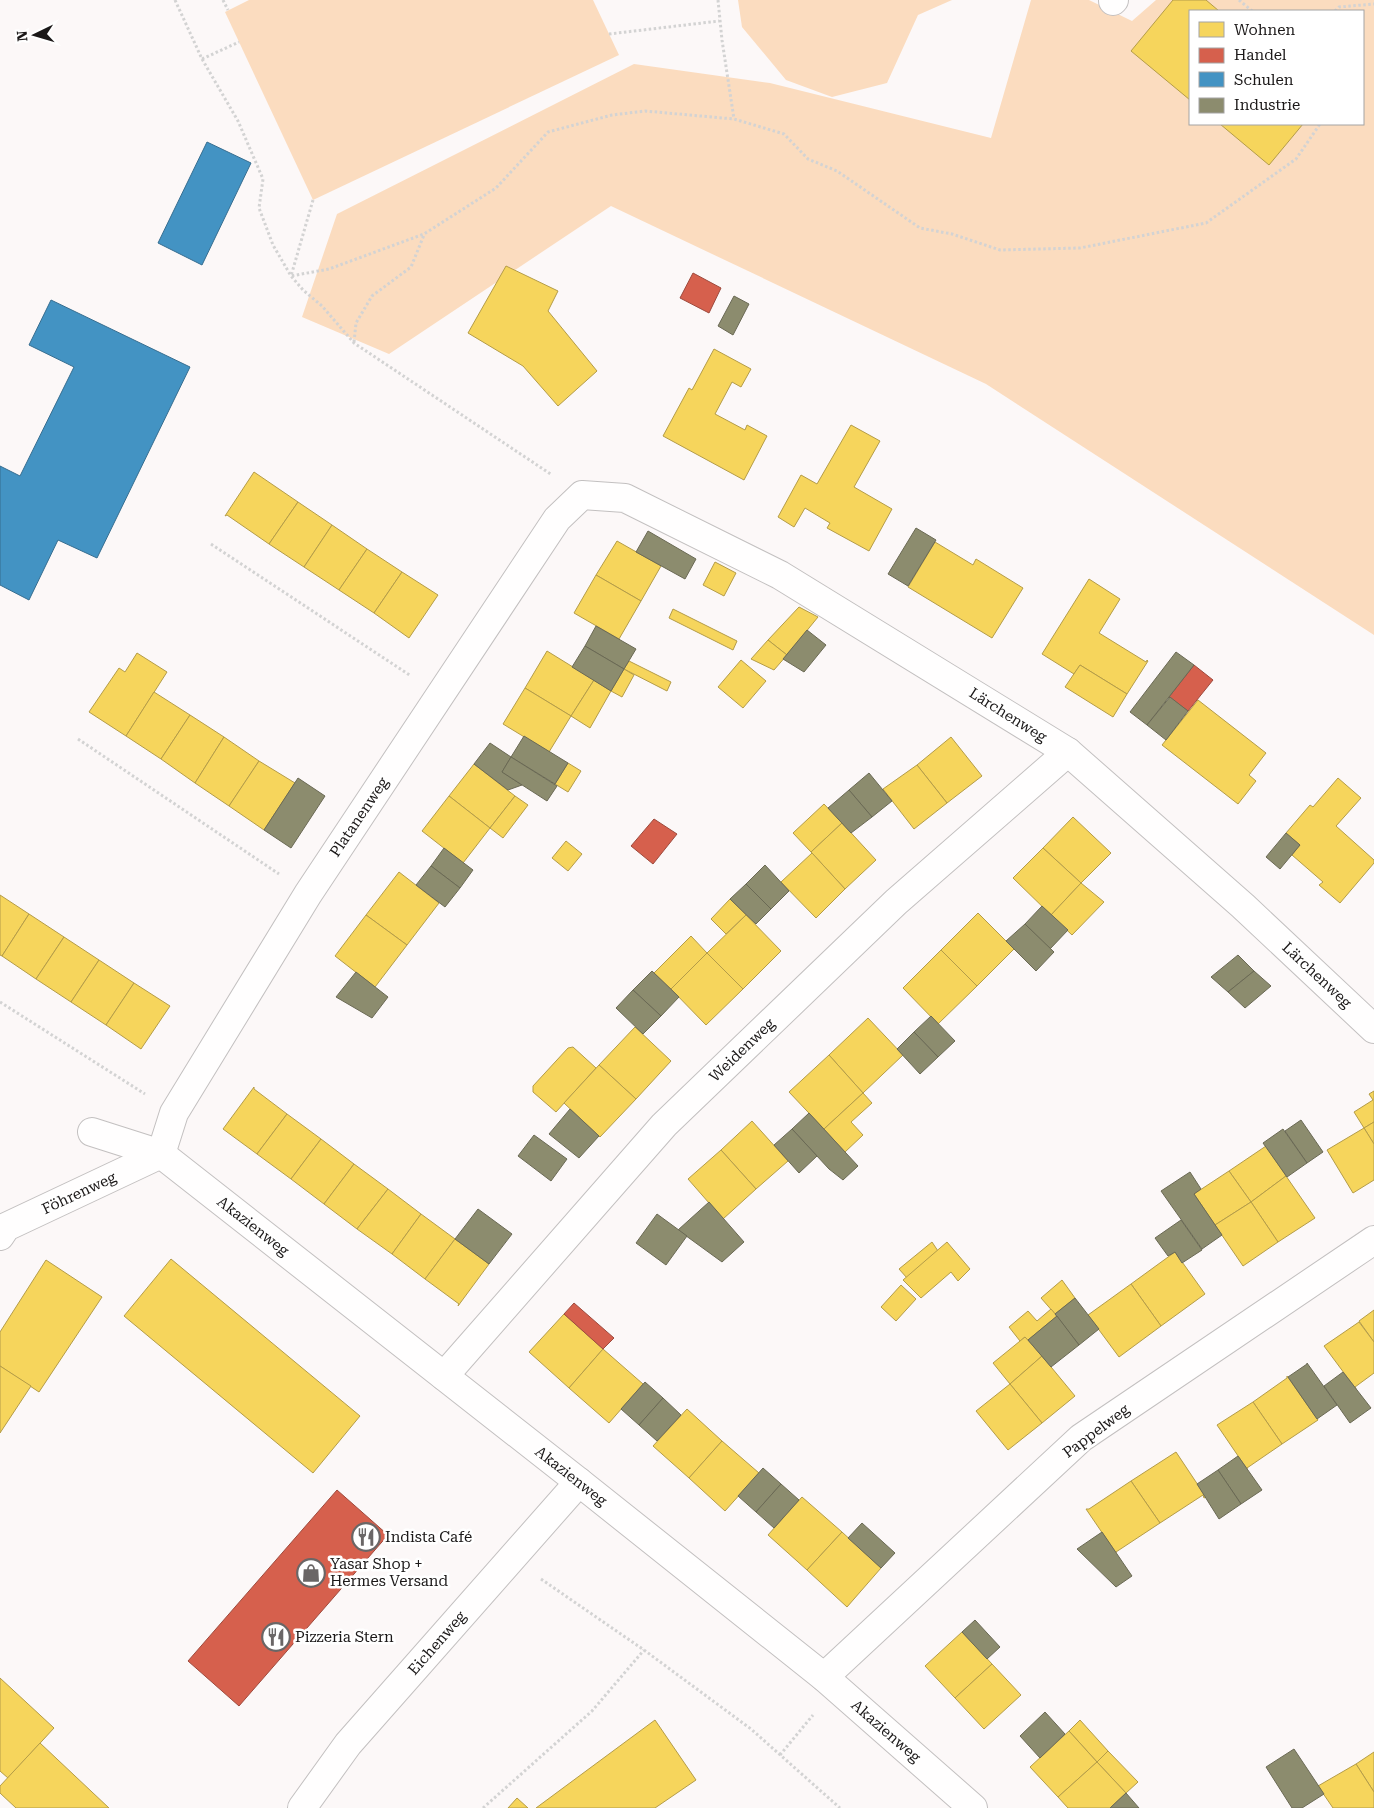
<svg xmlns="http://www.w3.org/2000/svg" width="1374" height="1808" font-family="'Roboto Serif',serif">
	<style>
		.green { fill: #fbdcbf; fill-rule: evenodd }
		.homes { fill: #f6d55c; stroke: #b49c48 }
		.shops { fill: #d6604d; stroke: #9e4a3d }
		.schools { fill: #4393c3; stroke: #376e90 }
		.industry { fill: #8c8c6e; stroke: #6a6954 }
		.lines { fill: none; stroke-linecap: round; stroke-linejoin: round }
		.minor-casing { stroke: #c3c0c0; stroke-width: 30 }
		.path { stroke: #d3d3d3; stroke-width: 3; stroke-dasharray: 2.5 2.5; stroke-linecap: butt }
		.minor { stroke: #fffefe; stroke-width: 28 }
		.labels { text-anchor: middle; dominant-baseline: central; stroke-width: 5; stroke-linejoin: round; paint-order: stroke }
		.street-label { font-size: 15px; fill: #1b1818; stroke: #fff }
		.poi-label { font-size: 15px; fill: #1b1818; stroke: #fff; text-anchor: start }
	</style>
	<rect width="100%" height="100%" fill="#fcf8f8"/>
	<g class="green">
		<polygon points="249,0 593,0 619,55 313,200 225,12"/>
		<polygon points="738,0 952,0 918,15 887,83 832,97 786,80 742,27"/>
		<path d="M 1031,0 L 1089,0 L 1132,21 L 1156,0 L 1374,0 L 1374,635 L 986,384 L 611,206 L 389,354 L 302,317 L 337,214 L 634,64 L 770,83 L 991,138 ZM 1190,11 L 1363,11 L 1363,124 L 1190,124 Z"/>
	</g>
	<g class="homes">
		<polygon points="1173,0 1206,0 1219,11 1190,11 1190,100 1131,51"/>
		<polygon points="1220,124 1303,124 1269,165"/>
		<polygon points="506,266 558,291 548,311 597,371 558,406 523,366 468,333"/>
		<polygon points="714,349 751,369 741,387 732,382 715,414 745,430 747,425 767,436 744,480 663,436 689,388 692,390"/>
		<polygon points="851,425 880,441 854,487 892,509 869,551 827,528 830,523 805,508 794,527 778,517 801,475 817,484"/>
		<polygon points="254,472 298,502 269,544 227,515 225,516"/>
		<polygon points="298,502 332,525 304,567 269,544"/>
		<polygon points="332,525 367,549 339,590 304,567"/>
		<polygon points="617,541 661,566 641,601 596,575"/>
		<polygon points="935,542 973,565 976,559 1023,588 992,638 908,587"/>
		<polygon points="367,549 402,572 374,613 339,590"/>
		<polygon points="715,562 736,573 724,596 703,585"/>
		<polygon points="402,572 438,595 409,638 374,613"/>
		<polygon points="596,575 641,601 619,639 574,613"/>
		<polygon points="1089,579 1120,599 1099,633 1146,662 1147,660 1148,661 1127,694 1080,665 1074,674 1042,654"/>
		<polygon points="799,607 818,617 787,655 768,640"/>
		<polygon points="673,609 737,641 733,650 669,618"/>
		<polygon points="768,640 787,655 774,670 751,659"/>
		<polygon points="547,651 594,680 571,716 525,688"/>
		<polygon points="137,653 167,672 126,736 89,712 119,668 125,672"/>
		<polygon points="741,660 766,681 743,708 718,687"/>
		<polygon points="629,661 671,682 667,691 624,669"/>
		<polygon points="1080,665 1127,694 1113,717 1065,687"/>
		<polygon points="624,669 634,675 622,697 611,691"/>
		<polygon points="594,680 611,691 590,728 571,716"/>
		<polygon points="525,688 571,716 549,752 503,724"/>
		<polygon points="154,692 190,715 161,759 126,736"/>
		<polygon points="1198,700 1266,753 1249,775 1256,781 1238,804 1162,745"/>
		<polygon points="190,715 224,737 195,783 161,759"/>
		<polygon points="224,737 259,761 229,806 195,783"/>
		<polygon points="951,737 982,776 947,803 917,765"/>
		<polygon points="259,761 295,783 264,830 229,806"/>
		<polygon points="568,763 581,771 568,792 555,784"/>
		<polygon points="474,764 515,796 490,828 449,796"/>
		<polygon points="917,765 947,803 914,829 883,789"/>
		<polygon points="1338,778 1361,798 1336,826 1374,860 1374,863 1340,903 1319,885 1323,882 1292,855 1300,845 1286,833 1310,805 1313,807"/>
		<polygon points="449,796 490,828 463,863 422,831"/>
		<polygon points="515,796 528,805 503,838 490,828"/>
		<polygon points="824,804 842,823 811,852 793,833"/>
		<polygon points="1073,817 1111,853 1081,883 1043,848"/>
		<polygon points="842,823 876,860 845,889 811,852"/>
		<polygon points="566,841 582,854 568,871 552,858"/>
		<polygon points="1043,848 1081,883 1051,915 1013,878"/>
		<polygon points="812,853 845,889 816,918 781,882"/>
		<polygon points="399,872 439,903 407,945 366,915"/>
		<polygon points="1081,883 1104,902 1072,935 1051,915"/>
		<polygon points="0,895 29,914 2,956 0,955"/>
		<polygon points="730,899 746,915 726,934 711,919"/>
		<polygon points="978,913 1014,949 977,986 941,950"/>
		<polygon points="29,914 64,937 36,979 2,956"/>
		<polygon points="366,915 407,945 375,987 335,956"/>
		<polygon points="746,915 781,951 743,989 707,953"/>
		<polygon points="691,936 707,953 671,989 654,973"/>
		<polygon points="64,937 99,960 71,1002 36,979"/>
		<polygon points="941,950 977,986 938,1024 903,988"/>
		<polygon points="707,953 743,989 706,1025 671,989"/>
		<polygon points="99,960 134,983 106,1025 71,1002"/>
		<polygon points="134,983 170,1006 141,1049 106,1025"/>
		<polygon points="868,1018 903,1055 863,1093 829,1055"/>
		<polygon points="635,1027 671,1061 636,1099 599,1065"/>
		<polygon points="573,1047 596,1068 556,1112 533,1092 533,1086 568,1048"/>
		<polygon points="829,1055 863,1093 824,1129 789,1092"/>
		<polygon points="599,1065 636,1099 600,1137 564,1103"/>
		<polygon points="254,1087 254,1089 287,1114 257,1154 223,1129"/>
		<polygon points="1374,1091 1374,1122 1364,1128 1354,1112 1373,1100 1369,1094"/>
		<polygon points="863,1093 872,1103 851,1122 863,1135 845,1152 824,1129"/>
		<polygon points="287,1114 321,1139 291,1179 257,1154"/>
		<polygon points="752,1121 788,1161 756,1189 721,1150"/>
		<polygon points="1374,1122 1374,1144 1364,1128"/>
		<polygon points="1364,1128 1374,1144 1374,1180 1353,1193 1327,1150"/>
		<polygon points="321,1139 354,1164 324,1204 291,1179"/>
		<polygon points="1266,1146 1286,1176 1251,1202 1229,1171"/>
		<polygon points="721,1150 756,1189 723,1219 688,1179"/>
		<polygon points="354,1164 388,1189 357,1229 324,1204"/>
		<polygon points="1229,1171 1251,1202 1215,1225 1194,1194"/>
		<polygon points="1286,1176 1315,1218 1278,1242 1251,1202"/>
		<polygon points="388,1189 421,1214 392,1254 357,1229"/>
		<polygon points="1251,1202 1278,1242 1243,1266 1215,1225"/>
		<polygon points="421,1214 455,1239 425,1279 392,1254"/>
		<polygon points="455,1239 489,1264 458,1306 459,1304 425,1279"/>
		<polygon points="932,1242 938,1251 907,1278 899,1269"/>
		<polygon points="947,1242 970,1269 958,1281 951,1272 921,1298 903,1280"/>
		<polygon points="1175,1252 1205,1294 1161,1326 1131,1284"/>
		<polygon points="171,1259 360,1416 313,1473 124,1316"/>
		<polygon points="46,1260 102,1297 39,1392 0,1366 0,1332"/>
		<polygon points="1062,1280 1075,1298 1055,1314 1041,1298"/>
		<polygon points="1131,1284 1161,1326 1119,1357 1088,1315"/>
		<polygon points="901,1285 916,1299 896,1321 881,1307"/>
		<polygon points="1051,1309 1057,1316 1028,1340 1025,1337 1020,1341 1009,1327 1028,1311 1037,1321"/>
		<polygon points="1374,1310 1374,1342 1359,1321"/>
		<polygon points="564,1314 603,1349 569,1388 529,1352"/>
		<polygon points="1359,1322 1374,1342 1374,1373 1355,1387 1356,1389 1324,1346"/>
		<polygon points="1025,1337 1042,1356 1010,1384 993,1363"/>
		<polygon points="603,1349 643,1384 609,1423 569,1388"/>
		<polygon points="1042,1356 1075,1396 1042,1423 1010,1384"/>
		<polygon points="0,1366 31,1386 0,1433"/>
		<polygon points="1287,1376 1318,1420 1282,1444 1253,1402 1287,1378"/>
		<polygon points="1010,1384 1042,1423 1008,1450 976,1411"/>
		<polygon points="1253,1402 1282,1444 1247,1468 1247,1469 1217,1425"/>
		<polygon points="687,1409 722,1441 689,1478 653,1446"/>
		<polygon points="722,1441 759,1473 725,1511 689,1478"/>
		<polygon points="1176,1452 1206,1497 1204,1498 1203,1495 1160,1523 1131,1481"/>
		<polygon points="1131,1481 1160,1523 1116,1552 1116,1553 1086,1509 1089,1509"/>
		<polygon points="802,1497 842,1532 807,1570 768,1535"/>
		<polygon points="842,1532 881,1568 847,1607 807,1570"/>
		<polygon points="962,1632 992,1664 955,1698 925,1666"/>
		<polygon points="992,1664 1021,1695 984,1729 955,1698"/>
		<polygon points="0,1678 54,1728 8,1778 0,1771"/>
		<polygon points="655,1720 696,1780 655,1808 536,1808"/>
		<polygon points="1080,1720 1108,1751 1097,1762 1069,1731"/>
		<polygon points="1069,1731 1097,1762 1058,1797 1030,1767"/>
		<polygon points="40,1743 109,1808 16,1808 0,1793 0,1786"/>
		<polygon points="1108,1751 1138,1782 1126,1793 1097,1762"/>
		<polygon points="1374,1752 1374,1792 1356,1764"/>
		<polygon points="1097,1762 1126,1793 1110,1808 1068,1808 1058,1797"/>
		<polygon points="1356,1764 1374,1792 1374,1808 1333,1808 1318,1786"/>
		<polygon points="517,1798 528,1808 508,1808"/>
	</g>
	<g class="shops">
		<polygon points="693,273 721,288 709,313 680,298"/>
		<polygon points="1194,665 1213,680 1188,711 1169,697"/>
		<polygon points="654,819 677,834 653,864 631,846"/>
		<polygon points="574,1303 614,1338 603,1349 564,1314"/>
		<polygon points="337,1490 388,1535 239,1706 188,1661"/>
	</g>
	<g class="schools">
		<polygon points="207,142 251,163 202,265 158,243"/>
		<polygon points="51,300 190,367 97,558 58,540 29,600 0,585 0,466 20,476 74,367 29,345"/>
	</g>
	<g class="industry">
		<polygon points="734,296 749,304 733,335 718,326"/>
		<polygon points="916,528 936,540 908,586 888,574"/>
		<polygon points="648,531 696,559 685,579 636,552"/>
		<polygon points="596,626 636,649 624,669 585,646"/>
		<polygon points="807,630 826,645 804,672 783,659"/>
		<polygon points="585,646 624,669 611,691 572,667"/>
		<polygon points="1176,652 1194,665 1147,725 1130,712"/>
		<polygon points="1170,697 1188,711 1166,740 1147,725"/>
		<polygon points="524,736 568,763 555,784 511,757"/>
		<polygon points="490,743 511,757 502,772 522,785 508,790 474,764"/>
		<polygon points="511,757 557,786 547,801 502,772"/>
		<polygon points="869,773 892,801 872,817 849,790"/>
		<polygon points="298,778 325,796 291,848 264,830"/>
		<polygon points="849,790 872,817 851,833 828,808"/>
		<polygon points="1286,833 1300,845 1280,869 1266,857"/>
		<polygon points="444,848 473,870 460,888 431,866"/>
		<polygon points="765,865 789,891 771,909 746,884"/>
		<polygon points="431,866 460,888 445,907 416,885"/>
		<polygon points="746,884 771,909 756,924 730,899"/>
		<polygon points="1042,906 1068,930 1050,949 1025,924"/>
		<polygon points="1025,924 1054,952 1036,971 1006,941"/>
		<polygon points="1238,955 1254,971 1228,992 1211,977"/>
		<polygon points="652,971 679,997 661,1016 633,990"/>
		<polygon points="1254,971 1271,986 1245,1008 1228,992"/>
		<polygon points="356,972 388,997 372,1018 336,997"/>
		<polygon points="633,990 661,1016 643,1034 616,1008"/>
		<polygon points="931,1016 955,1041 938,1057 914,1032"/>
		<polygon points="914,1032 938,1057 920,1074 897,1049"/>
		<polygon points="570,1109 599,1136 579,1158 549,1134"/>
		<polygon points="809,1113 858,1166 843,1180 829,1169 792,1129"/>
		<polygon points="1301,1120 1323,1152 1307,1163 1285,1131"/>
		<polygon points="792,1129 817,1156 799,1173 774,1145"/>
		<polygon points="1283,1129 1307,1163 1287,1177 1263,1143"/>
		<polygon points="534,1135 567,1159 551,1181 518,1156"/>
		<polygon points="1190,1172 1201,1189 1194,1194 1222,1235 1202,1249 1161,1191"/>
		<polygon points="709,1202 744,1242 722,1262 678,1230"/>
		<polygon points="478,1209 512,1234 489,1264 455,1239"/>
		<polygon points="657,1214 687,1236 666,1265 636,1243"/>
		<polygon points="1181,1220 1202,1250 1182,1263 1175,1252 1168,1256 1155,1238"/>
		<polygon points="1075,1298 1099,1329 1079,1345 1055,1314"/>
		<polygon points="1057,1316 1079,1345 1051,1367 1028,1340"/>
		<polygon points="1307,1363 1337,1405 1317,1419 1288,1377 1307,1364"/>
		<polygon points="1343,1372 1371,1408 1350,1423 1324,1386"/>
		<polygon points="645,1382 663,1398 639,1425 621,1409"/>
		<polygon points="663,1398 681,1415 657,1441 639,1425"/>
		<polygon points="1238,1456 1262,1490 1241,1504 1218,1470"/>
		<polygon points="763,1468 781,1484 756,1512 738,1496"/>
		<polygon points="1218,1470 1241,1504 1219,1519 1197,1484"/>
		<polygon points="781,1484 799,1500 774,1528 756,1512"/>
		<polygon points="862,1523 895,1553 881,1568 848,1538"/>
		<polygon points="1102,1532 1132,1576 1116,1587 1077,1549"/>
		<polygon points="975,1620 1000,1647 987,1659 962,1632"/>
		<polygon points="1045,1712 1065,1734 1040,1758 1020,1736"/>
		<polygon points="1294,1749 1324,1794 1302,1808 1292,1808 1266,1767"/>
		<polygon points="1126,1793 1139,1808 1110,1808"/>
	</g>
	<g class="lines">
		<defs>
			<g id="minor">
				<polyline points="1113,1 1114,0"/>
				<polyline points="92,1132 161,1154 579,1482 824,1677 973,1808"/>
				<polyline points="161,1154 174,1113 308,894 557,519 582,495 625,498 780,575 1068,752 1243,906 1374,1029"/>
				<polyline points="0,1236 6,1227 161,1154"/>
				<polyline points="444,1376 664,1125 896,902 1068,752"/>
				<polyline points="824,1677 1081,1438 1374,1240"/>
				<polyline points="302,1808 348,1744 579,1482"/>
			</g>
		</defs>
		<use href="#minor" class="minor-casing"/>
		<g class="path">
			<polyline points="175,0 202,59 238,121 263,179 259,208 273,245 291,276 303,290 322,306 354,343 552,475"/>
			<polyline points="223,0 228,10"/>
			<polyline points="718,0 722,40 734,119"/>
			<polyline points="1239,0 1252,11"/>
			<polyline points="1335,11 1339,7 1374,4"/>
			<polyline points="609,34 719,21"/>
			<polyline points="202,59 239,42"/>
			<polyline points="313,200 291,276 329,269 424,234 496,188 548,132 612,115 645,111 734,119 784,134 808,159 837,171 920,228 952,234 1000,250 1080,248 1206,223 1296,159 1320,124"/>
			<polyline points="354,342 356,323 372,296 411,267 424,235"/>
			<polyline points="211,544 411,676"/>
			<polyline points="78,739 279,874"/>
			<polyline points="0,1002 145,1094"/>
			<polyline points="541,1579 644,1650 751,1729 840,1808"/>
			<polyline points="780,1755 813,1715"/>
			<polyline points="483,1808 592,1711 644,1650"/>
		</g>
		<use href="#minor" class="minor"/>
	</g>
	<defs>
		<symbol id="restaurant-ring" viewBox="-11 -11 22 22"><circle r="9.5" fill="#fff" stroke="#6a6666" stroke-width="1.5"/><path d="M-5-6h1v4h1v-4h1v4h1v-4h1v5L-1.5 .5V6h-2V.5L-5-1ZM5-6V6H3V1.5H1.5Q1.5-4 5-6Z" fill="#6a6666"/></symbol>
		<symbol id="shop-ring" viewBox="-11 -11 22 22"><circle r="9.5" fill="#fff" stroke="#6a6666" stroke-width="1.5"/><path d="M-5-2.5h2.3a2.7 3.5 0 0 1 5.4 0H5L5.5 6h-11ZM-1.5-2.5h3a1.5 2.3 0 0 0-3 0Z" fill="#6a6666"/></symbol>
	</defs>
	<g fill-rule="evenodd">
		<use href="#restaurant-ring" x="350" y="1521" width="32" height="32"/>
		<use href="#shop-ring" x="295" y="1557" width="32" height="32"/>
		<use href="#restaurant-ring" x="260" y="1621" width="32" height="32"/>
	</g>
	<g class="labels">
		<g class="street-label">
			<text transform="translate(1008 715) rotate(32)">Lärchenweg</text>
			<text transform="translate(359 817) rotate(-56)">Platanenweg</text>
			<text transform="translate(1317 975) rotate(43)">Lärchenweg</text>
			<text transform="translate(742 1050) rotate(-44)">Weidenweg</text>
			<text transform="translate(79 1193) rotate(-25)">Föhrenweg</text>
			<text transform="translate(253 1226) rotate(38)">Akazienweg</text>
			<text transform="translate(1096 1431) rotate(-37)">Pappelweg</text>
			<text transform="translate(571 1476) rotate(38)">Akazienweg</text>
			<text transform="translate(437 1643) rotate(-49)">Eichenweg</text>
			<text transform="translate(886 1731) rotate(41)">Akazienweg</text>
		</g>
		<g class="poi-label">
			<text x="385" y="1537">Indista Café</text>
			<text x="330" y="1564">Yasar Shop +<tspan x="330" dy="17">Hermes Versand</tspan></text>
			<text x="295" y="1637">Pizzeria Stern</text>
		</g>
	</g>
	<rect x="1189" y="10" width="175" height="115" fill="#ffffff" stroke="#a4a3a3"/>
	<rect x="1199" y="22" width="25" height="15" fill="#f6d55c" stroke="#a4a3a3"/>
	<text x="1234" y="35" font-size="15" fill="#1b1818">Wohnen</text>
	<rect x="1199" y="48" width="25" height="15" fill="#d6604d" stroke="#a4a3a3"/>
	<text x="1234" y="60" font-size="15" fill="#1b1818">Handel</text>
	<rect x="1199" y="72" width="25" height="15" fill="#4393c3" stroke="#a4a3a3"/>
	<text x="1234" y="85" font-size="15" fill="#1b1818">Schulen</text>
	<rect x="1199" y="98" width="25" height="15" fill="#8c8c6e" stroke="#a4a3a3"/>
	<text x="1234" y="110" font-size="15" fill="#1b1818">Industrie</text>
	<g transform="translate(35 35) rotate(265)" stroke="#ffffff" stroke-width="4" paint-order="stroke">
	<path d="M0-4L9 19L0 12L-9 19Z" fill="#1b1818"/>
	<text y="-8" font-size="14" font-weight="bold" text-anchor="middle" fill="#1b1818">N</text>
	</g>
</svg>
